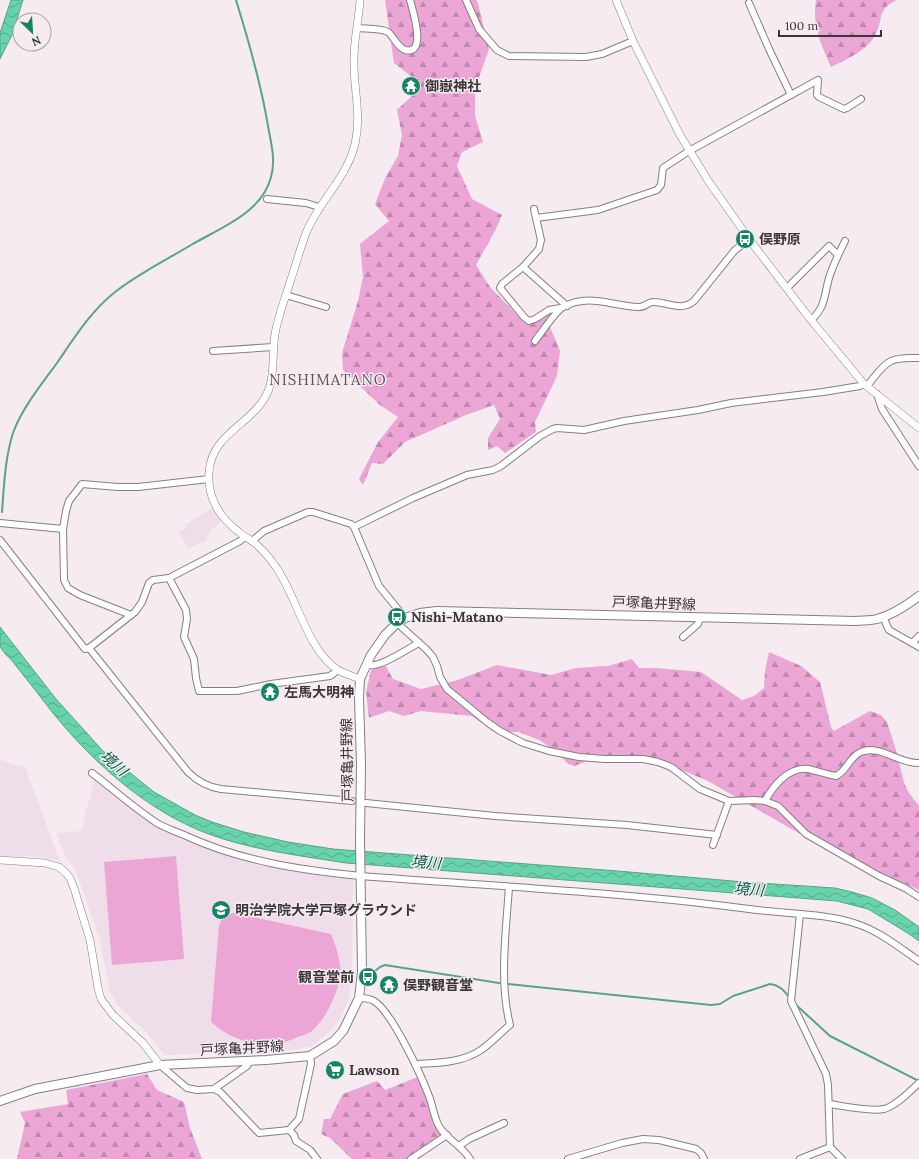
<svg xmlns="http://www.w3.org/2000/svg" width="919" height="1159" font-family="Lora,'Noto Sans JP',serif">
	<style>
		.built { fill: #efdee9 }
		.forest { fill: url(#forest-firs) }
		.pitch { fill: #eca6d5 }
		.water { fill: url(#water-waves); stroke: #59a488 }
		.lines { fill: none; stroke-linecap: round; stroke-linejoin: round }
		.stream { stroke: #59a488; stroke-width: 2 }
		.minor-casing { stroke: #867e83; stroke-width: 8 }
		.tertiary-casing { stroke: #867e83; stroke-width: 8 }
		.secondary-casing { stroke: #867e83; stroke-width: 10 }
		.minor { stroke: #fff; stroke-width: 6 }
		.tertiary { stroke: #fff; stroke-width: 7 }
		.secondary { stroke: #fff; stroke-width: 8 }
		.labels { text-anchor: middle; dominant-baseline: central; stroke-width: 3; stroke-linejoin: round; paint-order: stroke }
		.poi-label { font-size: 14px; font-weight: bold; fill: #3a3639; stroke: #f5ebf1; text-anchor: start }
		.street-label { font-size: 14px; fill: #3a3639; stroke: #f5ebf1 }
		.neighbourhood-label { font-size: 15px; letter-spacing: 1px; fill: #5d545a; stroke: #f5ebf1 }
		.water-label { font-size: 15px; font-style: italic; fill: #005d43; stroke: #f5ebf1 }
	</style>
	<defs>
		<pattern id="forest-firs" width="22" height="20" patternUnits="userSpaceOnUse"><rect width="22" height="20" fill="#eca6d5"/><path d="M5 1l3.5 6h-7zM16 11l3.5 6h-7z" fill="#c088ae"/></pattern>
		<pattern id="water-waves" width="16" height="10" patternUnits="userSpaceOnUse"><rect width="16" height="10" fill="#66d3aa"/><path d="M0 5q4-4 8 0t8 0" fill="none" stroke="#55ac8b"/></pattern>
	</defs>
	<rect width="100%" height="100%" fill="#f5ebf1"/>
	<g class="built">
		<polygon points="212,508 221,522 211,530 207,536 207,540 188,548 179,532 186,528 185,525"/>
		<polygon points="0,760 25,767 60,861 42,857 0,856"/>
		<polygon points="94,781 148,819 183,840 212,850 291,872 353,879 352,980 348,1000 341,1018 332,1029 312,1046 293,1050 164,1055 146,1032 118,1005 110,992 100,941 75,868 67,860 56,833 81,831"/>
	</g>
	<g class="forest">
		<polygon points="385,0 476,0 478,3 489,49 475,89 475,116 483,142 462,152 457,166 472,199 502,215 496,229 476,265 490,287 526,324 552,306 561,305 550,327 560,351 557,376 535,422 536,432 505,453 497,446 488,450 488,438 500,419 494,405 466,415 405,442 383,464 372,463 363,485 359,479 378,442 398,417 380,405 343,370 342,353 358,301 363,277 360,244 389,221 375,204 386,176 398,156 402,135 397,110 416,92 412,77 394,63"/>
		<path d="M 816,0 L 897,0 C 875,10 885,19 874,37 C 867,50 844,61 831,67 C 821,44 812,26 816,0 Z"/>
		<polygon points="769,652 801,666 820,682 831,727 834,731 870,711 881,715 887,722 896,750 904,783 909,793 919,806 919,890 821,846 708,781 654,759 596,758 574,766 568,764 556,751 539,740 519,732 494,732 472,716 421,711 404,716 389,711 369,718 366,692 371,670 385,665 393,679 421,689 458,680 497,665 551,675 576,668 608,666 632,659 639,668 657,668 701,672 742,700 754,696 764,688 765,671"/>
		<polygon points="147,1074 157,1090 184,1102 190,1128 202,1159 17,1159 25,1123 20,1112 68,1104 66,1090"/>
		<polygon points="420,1076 437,1120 447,1135 411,1159 352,1159 330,1138 321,1134 324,1119 330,1119 343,1094 377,1081 385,1090"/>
	</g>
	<g class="pitch">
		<polygon points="176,856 184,959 112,965 104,862"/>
		<path d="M 234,913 L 331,934 C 335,944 339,954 340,966 C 341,979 337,992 331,1004 C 327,1013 320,1024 312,1031 C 308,1034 302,1035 298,1037 C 267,1052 235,1043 211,1022 L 219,925 C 222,917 226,914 234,913 Z"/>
	</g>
	<g class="water">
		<polygon points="11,0 23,0 12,35 0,59 0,33"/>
		<path d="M 0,627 L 56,699 L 103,751 L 154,792 L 195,815 L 212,822 L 244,832 L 288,842 L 333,849 L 618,871 L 744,882 L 835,888 L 852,892 L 872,898 L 895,910 L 919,927 L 919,941 L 906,932 L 868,909 L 837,901 L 346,863 C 296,855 243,849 196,829 C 134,802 79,749 39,695 C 30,684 22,673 13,662 C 9,657 1,651 0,645 C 0,640 0,632 0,627 Z"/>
	</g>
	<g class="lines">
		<g class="stream">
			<path d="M 2,512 C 4,486 5,458 13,433 C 22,408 41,385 57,363 C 74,338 91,311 115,292 C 138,274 166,260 191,245 C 220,228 262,213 271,177 C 276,160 271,143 268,126 C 261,83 249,42 236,0"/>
			<path d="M 370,975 L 380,967 L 385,965 L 499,983 L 711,1005 L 720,1004 L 733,996 L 770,984 C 780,985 784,991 790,998"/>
			<polyline points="794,1003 830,1036 919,1081"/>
		</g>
		<defs>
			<g id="minor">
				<polyline points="466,0 479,29 497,50 509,56 586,57 602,54 633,41"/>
				<polyline points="749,3 769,49 791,95"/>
				<path d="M 357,28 C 366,29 380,28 388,32 C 394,37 397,47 405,50 C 428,56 412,8 410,0"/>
				<polyline points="267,199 306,203 319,207"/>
				<polyline points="534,209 541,240 539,249 523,267 502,284 500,288 524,317 529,321 535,319 549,310 561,308"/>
				<polyline points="536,218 598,210 657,190 661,185 663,168 689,151 818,80 817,95 819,97 844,109 847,108 861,99"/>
				<polyline points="523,267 567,306"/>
				<polyline points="787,288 829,246 838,255"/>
				<polyline points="286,295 326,307"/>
				<path d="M 811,320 C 826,307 824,295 829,278 C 833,265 839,253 845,241"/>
				<path d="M 535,341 C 541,333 556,311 563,307 C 589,293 612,306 638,307 C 644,308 648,302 653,302 C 668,302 681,312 694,301 L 735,250 L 750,239"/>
				<polyline points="213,351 273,347"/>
				<path d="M 867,386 C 874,378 881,366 891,361 C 899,357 910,358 919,358"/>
				<polyline points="877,394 882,409 919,466"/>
				<polyline points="0,523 63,529"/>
				<polyline points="354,527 379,586 405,618"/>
				<polyline points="245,537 240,541 169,578 186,610 187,619 184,637 194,659 196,678 199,691 237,691 271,684 330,676 338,670"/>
				<path d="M 0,540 L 85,649 L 89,648 L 188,772 C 197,781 208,787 221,789 L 352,801"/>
				<polyline points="252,541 264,531 308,512 313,512 351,524 354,527 413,498 467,475 493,470 501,466 540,436 553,429 557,428 584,430 624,421 698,410 731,403 823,392 860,386 864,384"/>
				<polyline points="131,615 80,595 68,588 64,580 63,529 66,511 69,501 82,484 118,487 138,487 209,479"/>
				<polyline points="883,617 889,630 919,647"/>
				<polyline points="397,623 426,649 433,657 437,666 440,677 447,689 487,722 500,731 523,743 549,751 579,757 605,759 643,759 658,762 671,767 700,789 729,801 755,800 765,801 778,806 806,834 879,876 905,888 919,897"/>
				<polyline points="683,637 698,624 700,618"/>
				<polyline points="912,643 919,636"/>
				<polyline points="89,648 135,612 142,602 149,583 153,580 169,578"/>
				<path d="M 366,665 C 381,668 405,650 419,643"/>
				<path d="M 92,773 C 113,789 134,808 157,823 C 165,828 175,831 184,835 C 240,861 300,870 361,876 C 490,886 621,892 749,909 C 783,914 826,913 857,924 C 879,931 900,948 919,961"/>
				<path d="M 765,801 C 773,786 788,767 808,769 C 817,771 826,774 836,776 C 847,771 849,757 861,752 C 880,744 899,764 919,763"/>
				<polyline points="366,803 495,816 627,825 717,835"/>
				<polyline points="713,845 729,801"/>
				<polyline points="800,914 791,1001 826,1074 828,1085 830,1147 842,1159"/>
				<path d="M 359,998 C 364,998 369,998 374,1001 C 392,1012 421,1075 429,1096 C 433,1106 434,1119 440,1128 C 447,1139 462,1146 470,1159"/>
				<path d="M 415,1064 C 437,1063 462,1063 481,1050 C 491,1043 500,1033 510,1025 C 499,982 506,932 509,887"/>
				<polyline points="160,1065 187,1088 197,1090 214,1089 247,1066 250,1061"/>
				<polyline points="214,1089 220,1092 259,1133 289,1130 299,1119 311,1064 310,1056"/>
				<path d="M 829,1104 C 843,1106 871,1112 884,1109 C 896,1106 910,1091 919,1083"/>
				<polyline points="289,1130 294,1135 296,1141 310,1150 317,1159"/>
				<polyline points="459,1146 469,1139 504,1123"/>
				<polyline points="411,1159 447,1135"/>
				<polyline points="568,1159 622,1143 643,1139 659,1140 696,1149 701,1153 704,1159"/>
				<polyline points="800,1159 830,1147"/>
			</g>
			<g id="tertiary">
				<polyline points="616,0 633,41 680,135 709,182 752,243 811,320 864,384 919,428"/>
				<path d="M 360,679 C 353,676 345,674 338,670 C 307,650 297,597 276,567 C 269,557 262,548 252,541 C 248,538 243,536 239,532 C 219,517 207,498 209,472 C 212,431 256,424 269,389 C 275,372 272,352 275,334 C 278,316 285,299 290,282 C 296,265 300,249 306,233 C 319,201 347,178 355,144 C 362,114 353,88 354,58 C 354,39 359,19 360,0"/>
				<polyline points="0,860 45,863 59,867 65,872 70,878 74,888 90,940 98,988 101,999 113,1015 143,1043 160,1065"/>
			</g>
			<path id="secondary" d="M 0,1101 L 35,1089 L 160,1065 L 266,1060 L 310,1056 L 334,1041 L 343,1031 L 359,998 L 362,972 L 360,840 L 361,764 L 359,697 L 360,679 L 371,655 L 385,635 L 397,623 L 405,618 L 420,613 L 437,611 L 855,621 C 862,620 870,621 877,619 C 893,615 906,606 919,596"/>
		</defs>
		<use href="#minor" class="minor-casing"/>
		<use href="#tertiary" class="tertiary-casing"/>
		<use href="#secondary" class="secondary-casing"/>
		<use href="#minor" class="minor"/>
		<use href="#tertiary" class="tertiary"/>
		<use href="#secondary" class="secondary"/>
	</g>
	<defs>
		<symbol id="temple-disc" viewBox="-11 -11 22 22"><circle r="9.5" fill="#158462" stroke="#f5ebf1"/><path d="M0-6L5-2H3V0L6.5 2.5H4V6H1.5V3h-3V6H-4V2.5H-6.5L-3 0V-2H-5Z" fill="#fff"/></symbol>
		<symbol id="bus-disc" viewBox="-11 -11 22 22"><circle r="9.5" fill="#158462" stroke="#f5ebf1"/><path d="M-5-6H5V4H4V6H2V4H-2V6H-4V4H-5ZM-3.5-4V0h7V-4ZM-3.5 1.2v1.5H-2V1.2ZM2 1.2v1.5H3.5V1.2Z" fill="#fff"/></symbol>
		<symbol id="university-disc" viewBox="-11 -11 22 22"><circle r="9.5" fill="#158462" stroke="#f5ebf1"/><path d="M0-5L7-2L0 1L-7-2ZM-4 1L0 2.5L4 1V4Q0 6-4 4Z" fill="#fff"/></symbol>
		<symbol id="supermarket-disc" viewBox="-11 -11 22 22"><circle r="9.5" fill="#158462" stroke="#f5ebf1"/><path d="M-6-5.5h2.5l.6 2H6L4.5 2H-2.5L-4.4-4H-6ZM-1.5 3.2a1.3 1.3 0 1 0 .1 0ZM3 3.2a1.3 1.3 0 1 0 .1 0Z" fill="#fff"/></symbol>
	</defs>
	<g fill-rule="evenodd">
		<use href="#temple-disc" x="400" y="75" width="22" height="22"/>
		<use href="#bus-disc" x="734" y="228" width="22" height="22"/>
		<use href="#bus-disc" x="386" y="606" width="22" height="22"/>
		<use href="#temple-disc" x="259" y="681" width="22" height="22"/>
		<use href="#university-disc" x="210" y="899" width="22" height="22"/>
		<use href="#bus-disc" x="357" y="966" width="22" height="22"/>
		<use href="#temple-disc" x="378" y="974" width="22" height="22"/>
		<use href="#supermarket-disc" x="324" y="1059" width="22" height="22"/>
	</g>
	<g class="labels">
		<g class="poi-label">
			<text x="425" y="86">御嶽神社</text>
			<text x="759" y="239">俣野原</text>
			<text x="411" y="617">Nishi-Matano</text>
			<text x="284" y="692">左馬大明神</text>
			<text x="235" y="910">明治学院大学戸塚グラウンド</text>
			<text x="354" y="977" text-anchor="end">観音堂前</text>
			<text x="403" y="985">俣野観音堂</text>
			<text x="349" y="1070">Lawson</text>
		</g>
		<g class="street-label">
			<text transform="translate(654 603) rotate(2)">戸塚亀井野線</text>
			<text transform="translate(347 760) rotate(-91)">戸塚亀井野線</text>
			<text transform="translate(242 1048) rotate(-3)">戸塚亀井野線</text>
		</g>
		<g class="neighbourhood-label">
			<text x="328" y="379">NISHIMATANO</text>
		</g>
		<g class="water-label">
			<text transform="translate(114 763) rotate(42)">境川</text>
			<text transform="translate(426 862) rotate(5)">境川</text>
			<text transform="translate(749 889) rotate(5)">境川</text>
		</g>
	</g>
	<g transform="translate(32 32) rotate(155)"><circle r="19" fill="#f5ebf1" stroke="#aaa3a7"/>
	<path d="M0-3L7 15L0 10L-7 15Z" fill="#158462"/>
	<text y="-6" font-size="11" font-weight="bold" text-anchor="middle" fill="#3a3639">N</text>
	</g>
	<path d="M779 30v6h102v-6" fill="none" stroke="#3a3639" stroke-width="2"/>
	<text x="785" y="30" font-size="12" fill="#3a3639" stroke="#f5ebf1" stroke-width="3" paint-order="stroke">100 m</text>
</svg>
